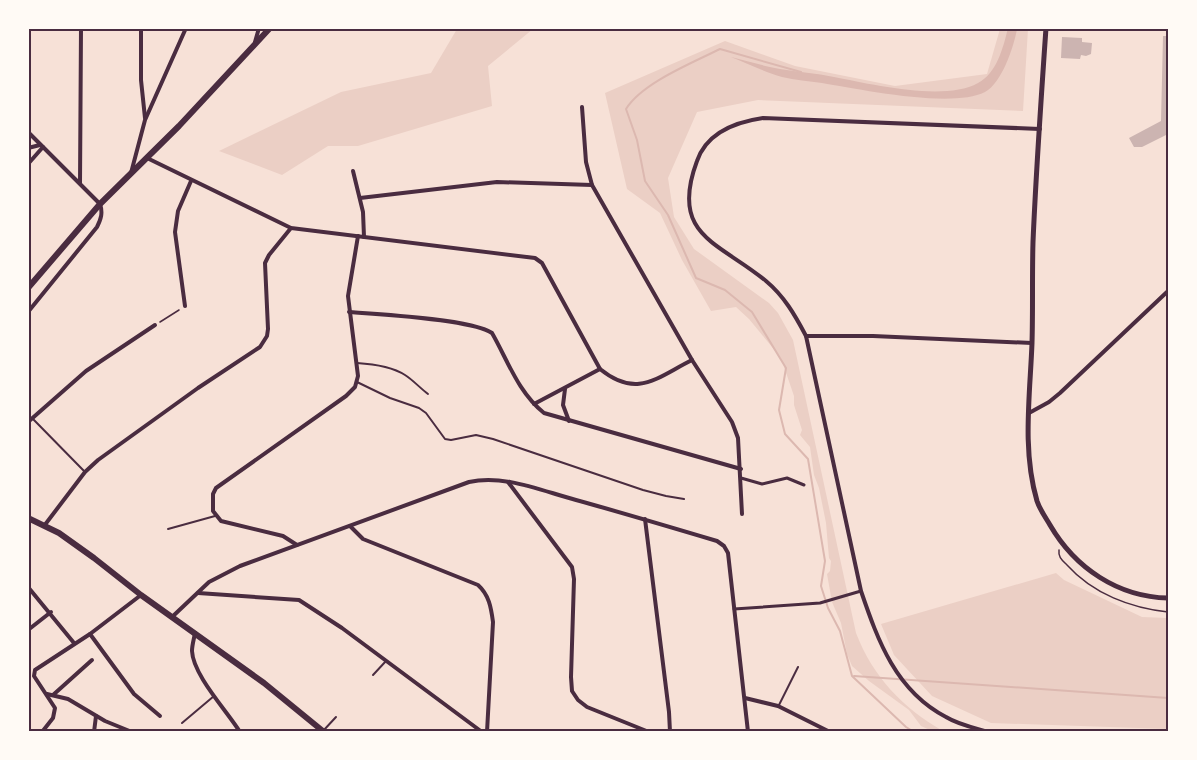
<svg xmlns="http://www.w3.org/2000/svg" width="1197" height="760" font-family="Ubuntu,sans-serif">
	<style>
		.green { fill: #ebcfc5 }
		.water { fill: #dcb8b0 }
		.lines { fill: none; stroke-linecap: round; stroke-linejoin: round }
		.stream { stroke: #dcb8b0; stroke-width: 2 }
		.building { fill: #ccb4b1 }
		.path { stroke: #4a2c40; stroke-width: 1.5 }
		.service { stroke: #4a2c40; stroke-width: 2 }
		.pedestrian { stroke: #4a2c40; stroke-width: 3 }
		.minor { stroke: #4a2c40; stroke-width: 4 }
		.tertiary { stroke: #4a2c40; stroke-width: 5 }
		.secondary { stroke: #4a2c40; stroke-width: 6 }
		.neatline { fill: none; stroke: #4a2c40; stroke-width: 2 }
	</style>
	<rect width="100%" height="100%" fill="#f7e1d7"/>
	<g class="green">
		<polygon points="457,29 533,29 488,66 492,106 358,146 328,146 282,175 219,151 341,92 431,73"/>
		<path d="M 1000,29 L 1028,29 L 1023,111 L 758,100 L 697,112 L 668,178 L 674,217 L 694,249 L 769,303 L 778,313 L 793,340 L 856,633 C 873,677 903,708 943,731 L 932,731 L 921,726 L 909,710 L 869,681 L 852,666 L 847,654 L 841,623 L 832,602 L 827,574 L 830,571 L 831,561 L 829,558 L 826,523 L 819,488 L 814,475 L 810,447 L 800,435 L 802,430 L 794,405 L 794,396 L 781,358 L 749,319 L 736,307 L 711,311 L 682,260 L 660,213 L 627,189 L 605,93 L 725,41 L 795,66 L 895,86 L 987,74 Z"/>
		<polygon points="1056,573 1064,580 1142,617 1168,618 1168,729 991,723 932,696 894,655 881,624"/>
	</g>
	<path class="water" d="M 1008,28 L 1017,29 C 1014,46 1002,83 985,92 C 952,109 859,89 822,83 C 809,81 795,80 782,77 C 764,72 747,63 731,57 C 747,61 763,66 780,69 C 798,72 816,73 834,77 C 871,84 944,102 978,83 C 997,73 1003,48 1008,28 Z"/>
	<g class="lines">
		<g class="stream">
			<path d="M 801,72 L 720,49 C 692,63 642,83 626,109 L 637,140 L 645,181 L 668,215 L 696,278 L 725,290 L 752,312 L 786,368 L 779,410 L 785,434 L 808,459 L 825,561 L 821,586 L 828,608 L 840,631 L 852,676 L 906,727 L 914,732"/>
			<polyline points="854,676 1168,698"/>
		</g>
	</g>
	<g class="building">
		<polygon points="1163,36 1168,36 1168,134 1142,147 1134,147 1129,138 1161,121"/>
		<polygon points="1062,37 1082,38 1082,42 1092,43 1091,54 1086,56 1081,55 1080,59 1061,58"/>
	</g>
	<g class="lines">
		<g class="path">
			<polyline points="160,322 179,310"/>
			<path d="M 1059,550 C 1058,557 1062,560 1067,565 C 1093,594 1131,608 1168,612"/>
		</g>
		<g class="service">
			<path d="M 357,363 C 373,364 391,366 405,375 C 413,380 420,388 428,394"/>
			<polyline points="357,382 390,398 419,408 426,413 445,439 451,440 476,435 493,439 643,490 666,496 684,499"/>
			<polyline points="32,418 85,472"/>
			<polyline points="168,529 215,516"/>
			<polyline points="373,675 386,661"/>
			<polyline points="779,705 798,667"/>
			<polyline points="182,723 214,696"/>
			<polyline points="323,731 336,717"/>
		</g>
		<g class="pedestrian">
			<polyline points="741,478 762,484 787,478 804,485"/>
			<polyline points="734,609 820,603 861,591"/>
		</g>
		<g class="minor">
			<polyline points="141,28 141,80 145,118"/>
			<polyline points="255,42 259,28"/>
			<polyline points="582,107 586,162 592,185 692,360 732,422 738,438 742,514"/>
			<path d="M 28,132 L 100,204 C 103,213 101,219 97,227 L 28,312"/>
			<polyline points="28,148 40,145"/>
			<path d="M 147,158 L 291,228 L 535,258 L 542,263 L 600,369 C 637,399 656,378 692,360"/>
			<polyline points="28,164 43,147"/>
			<polyline points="353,171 363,212 364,237"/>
			<polyline points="131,173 145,120 186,28"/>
			<polyline points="80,183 81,28"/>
			<polyline points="360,198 497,182 592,185"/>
			<polyline points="185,306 175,232 178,211 191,181"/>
			<path d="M 349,312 C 377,314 472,319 492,333 C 508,361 518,392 544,413 L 741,469"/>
			<polyline points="806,336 873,336 1032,343"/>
			<polyline points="565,389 563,405 569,421"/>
			<polyline points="534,404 600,369"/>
			<polyline points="1029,413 1049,402 1060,393 1168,291"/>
			<polyline points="28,422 86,371 155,325"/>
			<polyline points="508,482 572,567 574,579 571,677 572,691 578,700 587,707 649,732"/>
			<polyline points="645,519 669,712 670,732"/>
			<polyline points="44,526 85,472 98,460 198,388 260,347 267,336 268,329 265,263 269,255 291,228"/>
			<path d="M 350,526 L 363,539 L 478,585 C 489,595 491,607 493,622 L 487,732"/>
			<polyline points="297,545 283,536 221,521 213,511 213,494 216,488 346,396 355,387 358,376 348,296 358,236"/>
			<polyline points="28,587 74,643"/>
			<polyline points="198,593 299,600 342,628 482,732"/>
			<path d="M 172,617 L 209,582 L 240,566 L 469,482 C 504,474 542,491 576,500 C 623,513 670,527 717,541 L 724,546 L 728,553 L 748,732"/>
			<polyline points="28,630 51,612"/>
			<path d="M 195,633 C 194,639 192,645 192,651 C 193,675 227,711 240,732"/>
			<polyline points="90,634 134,694 160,716"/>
			<polyline points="47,694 68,699 105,721 132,732"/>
			<polyline points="53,695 92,660"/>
			<polyline points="745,698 778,706 830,732"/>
			<polyline points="42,732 53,718 55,708 34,676 35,670 90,634 141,595"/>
			<polyline points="94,732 96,716"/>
			<path d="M 989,732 C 975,728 959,725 946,717 C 896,691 878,641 861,591 L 806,336 C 795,315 784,296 766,281 C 719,242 669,236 697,161 C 707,132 735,122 763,118 L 1040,129"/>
		</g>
		<path class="tertiary" d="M 1046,28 C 1041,100 1036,171 1033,242 C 1032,276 1033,309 1032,343 C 1030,396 1022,450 1037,501 C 1040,510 1046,518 1050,525 C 1075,568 1118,597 1168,598"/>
		<g class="secondary">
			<polyline points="28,288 100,204 179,126 270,28"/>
			<polyline points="28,518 59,533 94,558 141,595 264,683 324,732"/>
		</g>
	</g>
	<rect width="1197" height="760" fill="none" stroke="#fffaf5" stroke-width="60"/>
	<rect x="30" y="30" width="1137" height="700" class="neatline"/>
</svg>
